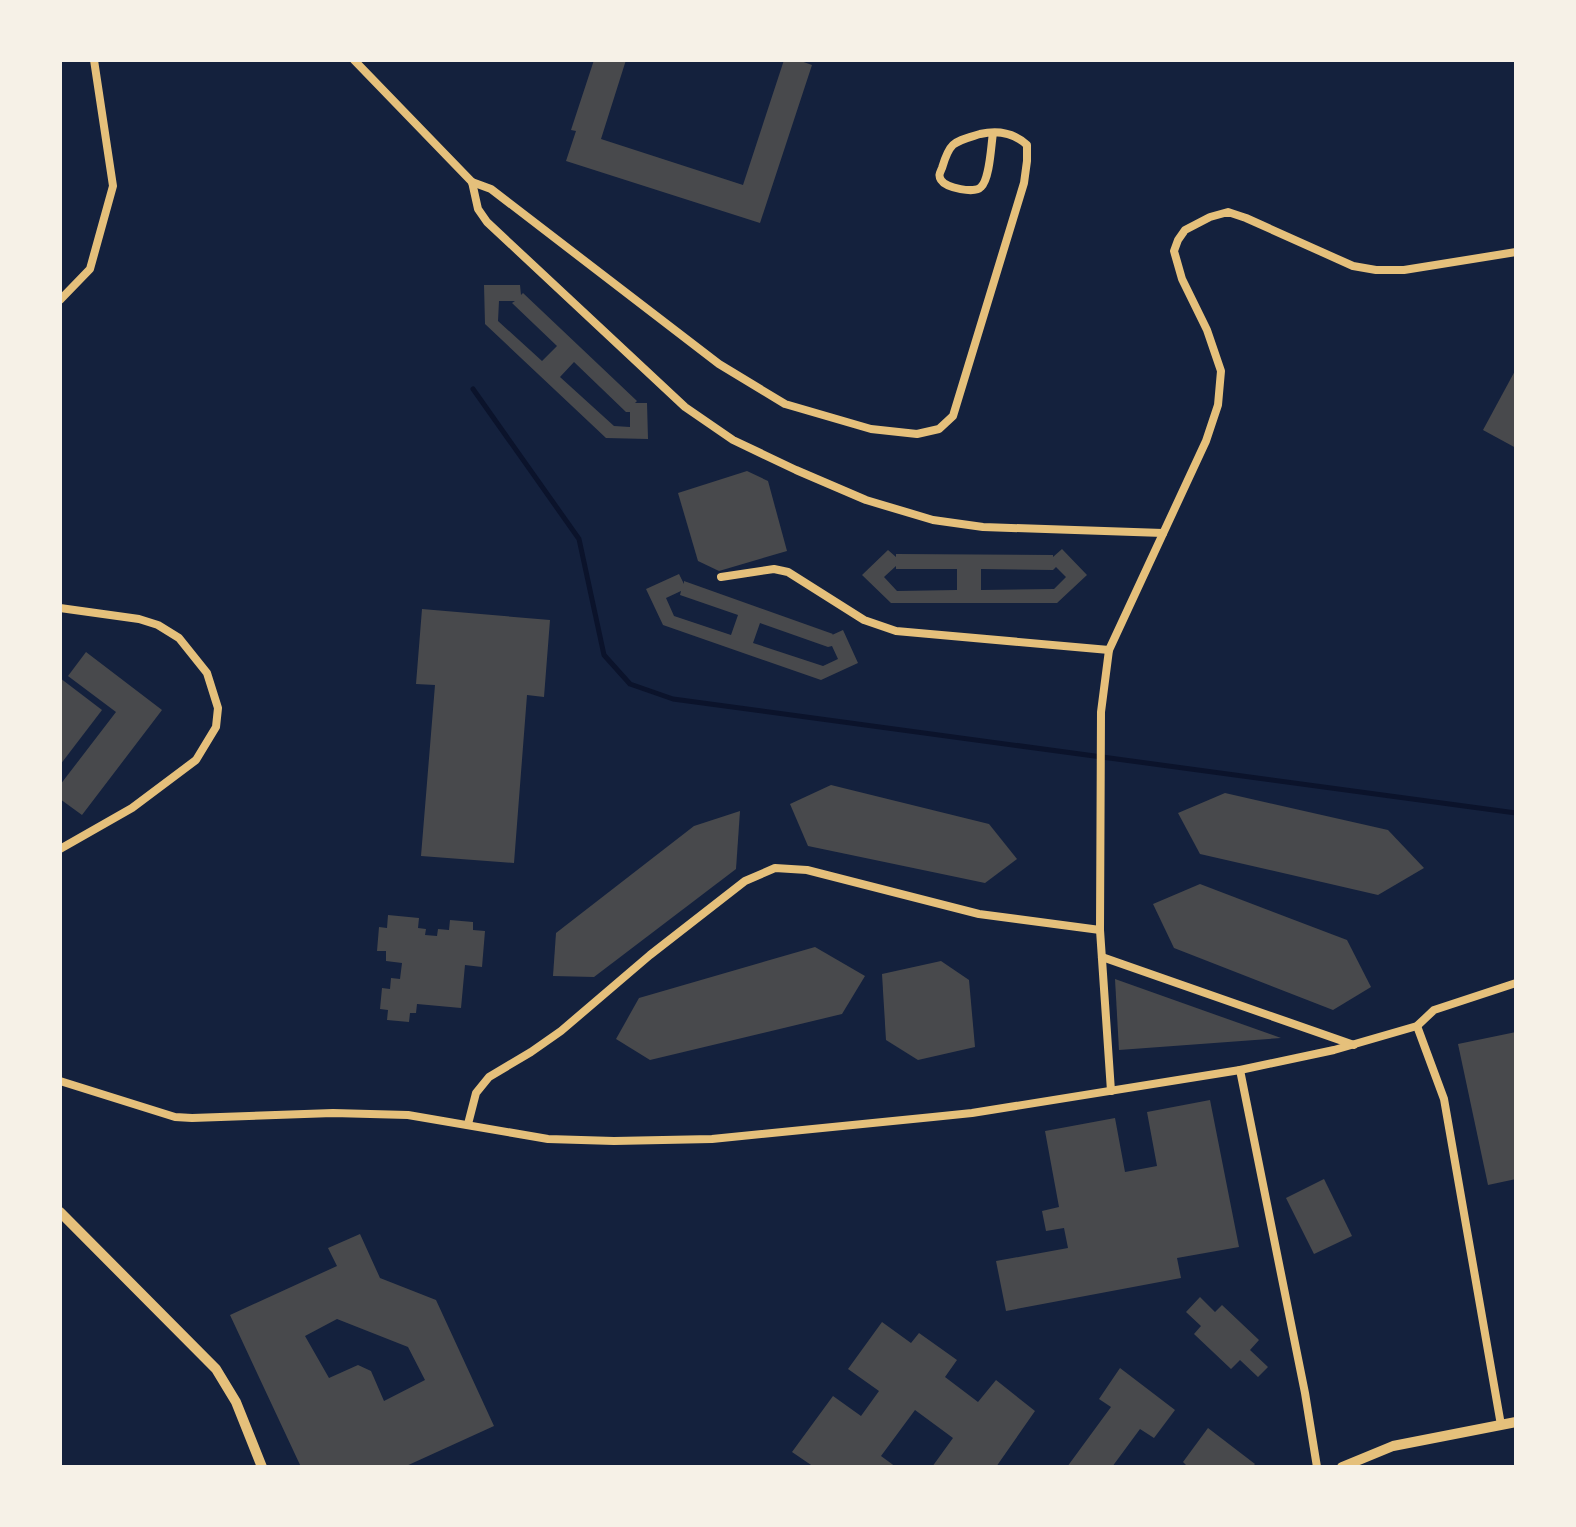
<svg xmlns="http://www.w3.org/2000/svg" width="1576" height="1527" font-family="'PT Serif',serif">
	<style>
		.lines { fill: none; stroke-linecap: round; stroke-linejoin: round }
		.stream { stroke: #0b132b; stroke-width: 5 }
		.building { fill: #48494c; fill-rule: evenodd }
		.minor { stroke: #e5c07b; stroke-width: 8 }
		.tertiary { stroke: #e5c07b; stroke-width: 10 }
	</style>
	<rect width="100%" height="100%" fill="#14213d"/>
	<g class="lines">
		<polyline class="stream" points="473,389 579,539 604,655 630,684 673,699 1516,813"/>
	</g>
	<g class="building">
		<polygon points="594,60 626,60 601,139 743,185 784,60 798,60 812,65 760,223 566,161 576,131 571,130"/>
		<path d="M 484,285 L 520,285 L 521,295 L 523,293 L 637,401 L 635,403 L 647,403 L 648,439 L 606,438 L 485,324 ZM 499,301 L 515,301 L 512,303 L 557,346 L 542,361 L 498,321 ZM 574,362 L 626,412 L 630,412 L 630,427 L 614,426 L 560,377 Z"/>
		<polygon points="1516,369 1516,448 1483,430"/>
		<polygon points="747,471 768,481 787,551 719,571 698,561 678,493"/>
		<path d="M 1062,549 L 1087,575 L 1057,603 L 891,603 L 862,575 L 888,550 L 896,557 L 896,554 L 1053,555 L 1053,557 ZM 896,566 L 896,569 L 957,569 L 957,590 L 897,591 L 884,577 ZM 1056,567 L 1066,577 L 1054,589 L 981,590 L 981,569 L 1053,570 Z"/>
		<path d="M 679,574 L 684,584 L 684,581 L 833,634 L 832,635 L 843,630 L 858,663 L 821,680 L 663,625 L 646,589 ZM 681,591 L 680,595 L 738,615 L 731,635 L 674,616 L 666,598 ZM 760,623 L 828,647 L 832,646 L 838,659 L 823,666 L 753,643 Z"/>
		<polygon points="422,609 550,620 544,697 527,695 514,863 421,856 435,685 416,684"/>
		<polygon points="86,652 162,710 82,815 60,799 60,785 116,712 68,676"/>
		<polygon points="60,678 102,710 60,765"/>
		<polygon points="831,785 989,824 1017,859 985,883 808,846 790,804"/>
		<polygon points="1225,793 1388,830 1424,868 1378,895 1200,854 1178,813"/>
		<polygon points="740,811 736,869 594,977 553,976 556,933 694,826"/>
		<polygon points="1200,884 1347,940 1371,987 1333,1010 1174,948 1153,904"/>
		<polygon points="388,915 419,918 418,928 426,929 425,935 437,936 438,929 449,930 450,920 473,922 473,930 485,931 482,967 465,965 461,1008 417,1004 416,1013 410,1013 409,1022 387,1020 388,1010 380,1009 382,988 390,989 391,978 400,979 402,963 386,961 386,951 377,951 379,927 387,928"/>
		<polygon points="815,947 865,976 842,1014 650,1060 616,1039 639,998"/>
		<polygon points="941,961 969,980 975,1047 918,1060 886,1040 882,974"/>
		<polygon points="1115,979 1281,1038 1119,1050"/>
		<polygon points="1516,1032 1516,1179 1488,1185 1458,1044"/>
		<polygon points="1210,1100 1239,1247 1177,1258 1181,1278 1006,1311 996,1261 1068,1248 1064,1228 1046,1231 1042,1211 1059,1207 1045,1131 1115,1118 1125,1172 1157,1166 1147,1112"/>
		<polygon points="1324,1179 1352,1236 1314,1254 1286,1198"/>
		<path d="M 360,1234 L 380,1278 L 436,1300 L 494,1426 L 404,1467 L 301,1467 L 230,1315 L 337,1266 L 328,1248 ZM 337,1319 L 408,1347 L 425,1380 L 384,1401 L 371,1371 L 358,1365 L 329,1378 L 305,1336 Z"/>
		<polygon points="1200,1297 1215,1312 1222,1305 1259,1340 1250,1350 1268,1367 1258,1377 1240,1360 1231,1369 1194,1334 1201,1326 1186,1312"/>
		<polygon points="882,1322 911,1343 919,1333 957,1360 945,1377 978,1402 996,1380 1035,1411 996,1467 932,1467 953,1438 915,1410 881,1456 896,1467 814,1467 792,1452 833,1396 861,1416 879,1391 848,1369"/>
		<polygon points="1120,1368 1175,1410 1154,1438 1140,1429 1112,1467 1067,1467 1111,1407 1099,1399"/>
		<polygon points="1208,1428 1255,1464 1252,1467 1188,1467 1183,1462"/>
	</g>
	<g class="lines">
		<g class="minor">
			<polyline points="354,60 472,182 478,209 487,222 685,407 733,440 796,470 866,500 933,520 983,527 1163,533"/>
			<path d="M 472,182 L 491,189 L 719,364 L 785,404 L 871,429 L 917,434 L 939,429 L 953,416 L 1024,183 L 1027,161 L 1027,145 C 1014,133 997,130 980,134 C 954,142 950,141 942,168 C 940,173 938,175 941,180 C 946,188 975,194 981,187 C 990,179 991,145 993,133"/>
			<polyline points="60,300 90,269 113,186 94,60"/>
			<polyline points="721,577 774,569 788,572 864,620 896,631 1109,650"/>
			<polyline points="60,608 139,619 158,625 179,638 207,673 218,708 216,727 196,760 132,808 60,849"/>
			<polyline points="1102,957 1354,1045"/>
			<polyline points="1417,1026 1444,1099 1501,1425"/>
			<polyline points="1240,1070 1305,1393 1317,1467"/>
			<polyline points="60,1081 175,1117 192,1118 333,1113 408,1115 548,1139 614,1141 712,1139 933,1117 972,1113 1240,1070 1334,1050 1417,1026 1434,1010 1516,983"/>
			<polyline points="1111,1091 1100,930 1101,712 1109,650 1206,441 1218,405 1221,371 1207,330 1182,279 1174,251 1178,240 1185,230 1210,217 1228,212 1246,218 1353,266 1376,270 1404,270 1516,252"/>
			<polyline points="468,1124 476,1093 489,1077 531,1052 561,1031 650,955 745,881 775,868 807,870 979,914 1100,930"/>
		</g>
		<g class="tertiary">
			<polyline points="60,1212 216,1369 236,1402 262,1467"/>
			<polyline points="1342,1467 1393,1446 1516,1422"/>
		</g>
	</g>
	<rect width="1576" height="1527" fill="none" stroke="#f6f1e7" stroke-width="124"/>
</svg>
